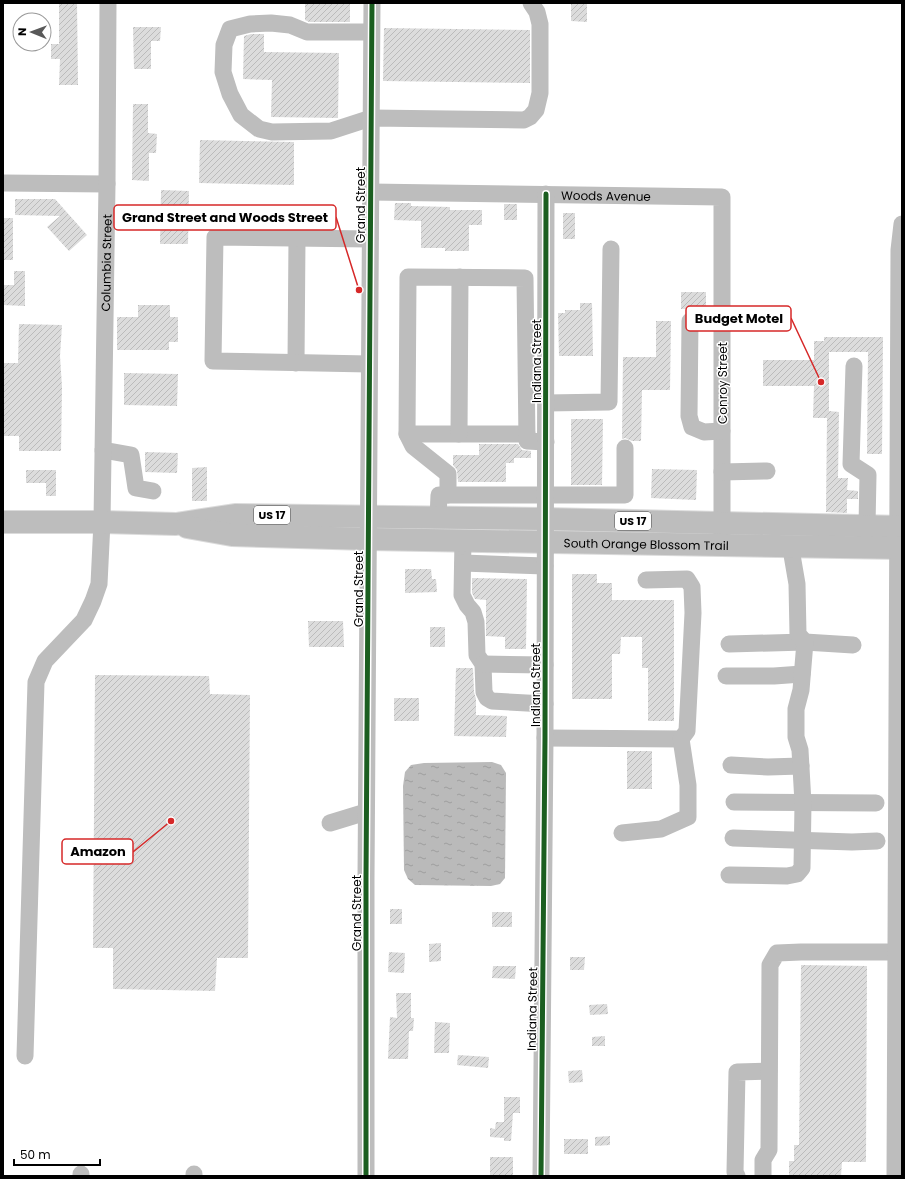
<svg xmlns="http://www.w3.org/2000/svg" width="905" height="1179" font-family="Poppins,sans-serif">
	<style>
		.water { fill: url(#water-ripples) }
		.building { fill: url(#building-hatch) }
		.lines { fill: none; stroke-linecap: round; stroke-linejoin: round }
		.major-casing { stroke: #dbdbdb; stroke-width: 24 }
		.minor { stroke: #bdbdbd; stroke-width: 17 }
		.major { stroke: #bdbdbd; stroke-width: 22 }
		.cycleway-casing { stroke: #fff; stroke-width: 8 }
		.cycleway { stroke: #1b5e20; stroke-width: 5 }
		.labels { text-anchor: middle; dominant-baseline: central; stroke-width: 3; stroke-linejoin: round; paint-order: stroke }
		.shield { fill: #fff; stroke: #4c4c4c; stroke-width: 1 }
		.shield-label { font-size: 11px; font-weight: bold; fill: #000 }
		.street-label { font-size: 12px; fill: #000; stroke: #fff }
		.leader { fill: none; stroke: #d62828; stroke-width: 1.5 }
		.callout-dot { fill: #d62828; stroke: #fff; stroke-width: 1.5 }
		.callout { fill: #fff; stroke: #d62828; stroke-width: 1.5 }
		.callout-label { font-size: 13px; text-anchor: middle; font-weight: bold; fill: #000 }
	</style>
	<defs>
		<pattern id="water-ripples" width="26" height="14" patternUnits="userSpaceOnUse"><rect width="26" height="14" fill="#bababa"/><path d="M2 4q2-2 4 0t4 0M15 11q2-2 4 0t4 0" fill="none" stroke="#9e9e9e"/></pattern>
		<pattern id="building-hatch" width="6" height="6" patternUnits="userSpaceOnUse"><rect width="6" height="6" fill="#dcdcdc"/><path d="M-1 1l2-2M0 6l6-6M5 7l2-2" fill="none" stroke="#bbb"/></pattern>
	</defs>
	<rect width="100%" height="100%" fill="#fff"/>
	<polygon class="water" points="492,762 501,765 506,773 505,878 500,884 491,886 415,885 408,879 404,870 403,786 405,772 411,765 424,763"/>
	<g class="building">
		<polygon points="59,3 77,3 78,85 59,85 60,59 51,59 51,44 59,44"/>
		<polygon points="305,3 350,3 350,22 309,22 305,20"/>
		<polygon points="571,3 587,3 587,22 571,21"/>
		<polygon points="133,27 161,27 160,41 151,41 151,69 134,69"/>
		<polygon points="384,28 530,30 530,83 383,81"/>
		<polygon points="251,34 264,34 264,52 339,53 338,118 271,117 272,80 243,79 244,36"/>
		<polygon points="133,104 148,104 148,133 157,134 156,153 149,153 149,181 132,180"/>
		<polygon points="200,140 294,142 294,185 199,183"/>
		<polygon points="161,190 189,191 188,244 160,244"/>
		<polygon points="15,199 55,199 87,235 69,251 47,227 60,216 15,215"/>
		<polygon points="395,203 411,203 411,206 450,207 450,210 482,210 482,225 469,225 469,251 445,251 445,248 421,248 421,221 394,220"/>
		<rect x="504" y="204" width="13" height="16"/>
		<rect x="563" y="213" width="12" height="26"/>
		<rect x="3" y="218" width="10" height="42"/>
		<polygon points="14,271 25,271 25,306 3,305 3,285 14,285"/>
		<polygon points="681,292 706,292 706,308 681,309"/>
		<polygon points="580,303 592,303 593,356 559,356 558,313 565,313 565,310 580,310"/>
		<polygon points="138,305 170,305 170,317 178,317 178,342 169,342 169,350 117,350 117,317 138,317"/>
		<polygon points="656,321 671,321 670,390 642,390 641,441 632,441 625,438 622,439 623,357 656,357"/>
		<polygon points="19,324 62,325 60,356 62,387 61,451 19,451 19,436 3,436 3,363 18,363"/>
		<polygon points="824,337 883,337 882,454 867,454 868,352 829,352 829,411 839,412 838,478 848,478 847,490 858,491 858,499 847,499 847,513 826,512 827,418 813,418 814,386 763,386 763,360 814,360 814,341 824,341"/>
		<polygon points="124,373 178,374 177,406 124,405"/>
		<polygon points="571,419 603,419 602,485 571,485"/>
		<polygon points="479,444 518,444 522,450 531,451 531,458 514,458 514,463 506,463 506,482 458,482 457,470 453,465 453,455 479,455"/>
		<polygon points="145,452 178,453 177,473 145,472"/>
		<polygon points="207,467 207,501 192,501 192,468"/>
		<polygon points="652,469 697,470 696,500 651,498"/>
		<polygon points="26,470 56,470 56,496 46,496 46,483 26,483"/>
		<polygon points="405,569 431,569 432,579 436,579 437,592 405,593"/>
		<polygon points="572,574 597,574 597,583 612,583 612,600 674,600 674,721 648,721 648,668 642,668 642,637 621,637 620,654 612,654 612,699 572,699"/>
		<polygon points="472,578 527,579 526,649 505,649 505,637 486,636 486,600 475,599 472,593"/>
		<polygon points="308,621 343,621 344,647 309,647"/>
		<rect x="430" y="627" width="15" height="20"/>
		<polygon points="456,668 473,668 474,692 476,699 476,715 507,716 506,737 454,736"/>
		<polygon points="95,675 209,676 210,694 250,695 248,958 217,958 215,991 113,989 113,948 93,948"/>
		<rect x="394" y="698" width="25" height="23"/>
		<rect x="627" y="751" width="25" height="38"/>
		<rect x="390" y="909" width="12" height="15"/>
		<rect x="492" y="912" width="20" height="15"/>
		<polygon points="441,943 441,961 429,962 429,944"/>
		<polygon points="389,952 405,953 404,973 388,972"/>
		<polygon points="570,957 585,957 584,970 570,970"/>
		<polygon points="801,965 867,966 866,1162 842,1162 841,1176 789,1176 789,1161 794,1161 794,1145 799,1145"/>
		<polygon points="493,966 516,966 515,979 492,978"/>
		<polygon points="396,993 411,993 411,1018 414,1018 413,1031 409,1031 408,1059 388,1059 390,1017 397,1018"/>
		<polygon points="607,1004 608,1014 590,1015 589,1005"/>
		<polygon points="435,1022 450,1023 449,1053 434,1053"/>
		<polygon points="605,1036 605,1046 592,1046 592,1037"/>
		<polygon points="458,1055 489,1057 488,1068 457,1065"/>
		<polygon points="582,1070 583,1082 569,1083 568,1071"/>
		<polygon points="504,1097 520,1097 520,1113 513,1113 511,1141 504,1141 504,1138 490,1137 490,1128 495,1129 496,1122 504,1122"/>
		<polygon points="610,1136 610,1145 595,1146 595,1137"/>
		<rect x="564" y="1139" width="24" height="15"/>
		<rect x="490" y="1157" width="23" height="19"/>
	</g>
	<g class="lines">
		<defs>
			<g id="major">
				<polyline points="3,522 102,522 176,524 235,515 545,519 902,527"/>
				<path id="s3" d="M 187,527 L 232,535 L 368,539 L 902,548"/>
			</g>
		</defs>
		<use href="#major" class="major-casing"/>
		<g class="minor">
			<polyline points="371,32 307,32 290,25 271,23 250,24 230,29 224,45 223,72 230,94 241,115 259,129 272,132 331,131 371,118 524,120 530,117 536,110 540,93 540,24 537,12 531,3"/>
			<polyline points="3,183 107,184"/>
			<path id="s1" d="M 370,192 L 722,197 L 722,535"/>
			<polyline points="690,321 689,416 692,427 704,432 722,431"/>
			<polyline points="296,363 297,238"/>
			<polyline points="369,364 213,361 215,237 370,239"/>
			<polyline points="854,366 851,464 868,475 867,526"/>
			<polyline points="546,403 609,402 611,249"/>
			<polyline points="407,434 527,434"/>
			<polyline points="459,434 460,277"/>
			<polyline points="103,450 131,455 136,488 153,491"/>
			<polyline points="722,472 767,471"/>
			<polyline points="448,495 448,474 413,446 407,434 408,277 525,278 527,441 546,442"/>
			<polyline points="438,518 439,495 625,495 625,448"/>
			<polyline points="463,540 462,595 467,605 473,612 476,622 477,655 483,664 484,692 487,698 492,701 545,704"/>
			<polyline points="463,563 545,566"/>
			<polyline points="729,644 805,642 853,645"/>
			<polyline points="483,664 545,665"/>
			<polyline points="726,676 774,676 802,674"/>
			<polyline points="545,738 681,739 687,731 693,613 692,587 687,579 646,580"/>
			<polyline points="731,765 768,767 801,766"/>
			<polyline points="734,802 876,803"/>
			<polyline points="330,823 366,812"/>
			<polyline points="622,833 661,829 688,817 688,785 681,739"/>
			<polyline points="733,838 852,842 877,841"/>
			<polyline points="729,875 787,876 797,874 802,868 803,803 800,750 796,737 796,709 801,690 805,642 798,634 797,584 792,555 792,546"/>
			<path id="s2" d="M 25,1056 L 36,682 L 45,661 L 84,620 L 93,601 L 99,584 L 102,522 L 107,184 L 108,3"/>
			<polyline points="81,1174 81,1176"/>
			<polyline points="194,1176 194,1174"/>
			<polyline points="366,1176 366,878 372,3"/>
			<polyline points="541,1176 545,738 546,194"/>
			<polyline points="737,1176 735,1172 737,1072 769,1071"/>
			<polyline points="763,1176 763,1160 769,1150 770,965 777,953 801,952 896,952"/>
			<polyline points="895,1176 899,250 902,224"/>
		</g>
		<use href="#major" class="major"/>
		<defs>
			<g id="cycleway">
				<polyline points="366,1176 366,878 372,3"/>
				<polyline points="541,1176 545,738 546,194"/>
			</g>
		</defs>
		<use href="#cycleway" class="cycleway-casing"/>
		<use href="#cycleway" class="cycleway"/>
	</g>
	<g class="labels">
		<g class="shield">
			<rect x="254" y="506" width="36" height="18" rx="3"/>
			<rect x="615" y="512" width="36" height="18" rx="3"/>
		</g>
		<g class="shield-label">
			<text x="272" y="515">US 17</text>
			<text x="633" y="521">US 17</text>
		</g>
		<g class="street-label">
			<text stroke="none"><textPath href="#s1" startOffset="236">Woods Avenue</textPath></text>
			<text transform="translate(360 205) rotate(-90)">Grand Street</text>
			<text stroke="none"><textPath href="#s2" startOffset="814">Columbia Street</textPath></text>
			<text transform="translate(536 361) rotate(-90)">Indiana Street</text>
			<text transform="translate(722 383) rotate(-90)">Conroy Street</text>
			<text stroke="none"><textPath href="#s3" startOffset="460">South Orange Blossom Trail</textPath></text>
			<text transform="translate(358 589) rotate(-90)">Grand Street</text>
			<text transform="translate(535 685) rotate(-90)">Indiana Street</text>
			<text transform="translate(356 913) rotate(-90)">Grand Street</text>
			<text transform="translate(532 1009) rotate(-89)">Indiana Street</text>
		</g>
	</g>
	<path class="leader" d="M359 290L336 217M821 382L791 318M171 821L133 852"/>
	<g class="callout-dot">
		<circle cx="359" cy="290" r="4"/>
		<circle cx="821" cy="382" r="4"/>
		<circle cx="171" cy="821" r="4"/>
	</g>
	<g class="callout">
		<rect x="114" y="205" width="222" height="25" rx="4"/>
		<rect x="686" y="306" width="105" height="25" rx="4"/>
		<rect x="62" y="839" width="71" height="25" rx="4"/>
	</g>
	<g class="callout-label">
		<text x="225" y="222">Grand Street and Woods Street</text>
		<text x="739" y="323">Budget Motel</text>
		<text x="98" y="856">Amazon</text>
	</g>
	<rect width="905" height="1179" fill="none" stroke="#000000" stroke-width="8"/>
	<g transform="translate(32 32) rotate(271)"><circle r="19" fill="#ffffff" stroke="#999999"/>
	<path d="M0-3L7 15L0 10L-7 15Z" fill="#595959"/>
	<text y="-6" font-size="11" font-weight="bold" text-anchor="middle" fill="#000000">N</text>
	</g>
	<path d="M14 1159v6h86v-6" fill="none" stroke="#000000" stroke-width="2"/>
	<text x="20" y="1159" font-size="12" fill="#000000" stroke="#ffffff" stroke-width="3" paint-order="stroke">50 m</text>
</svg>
